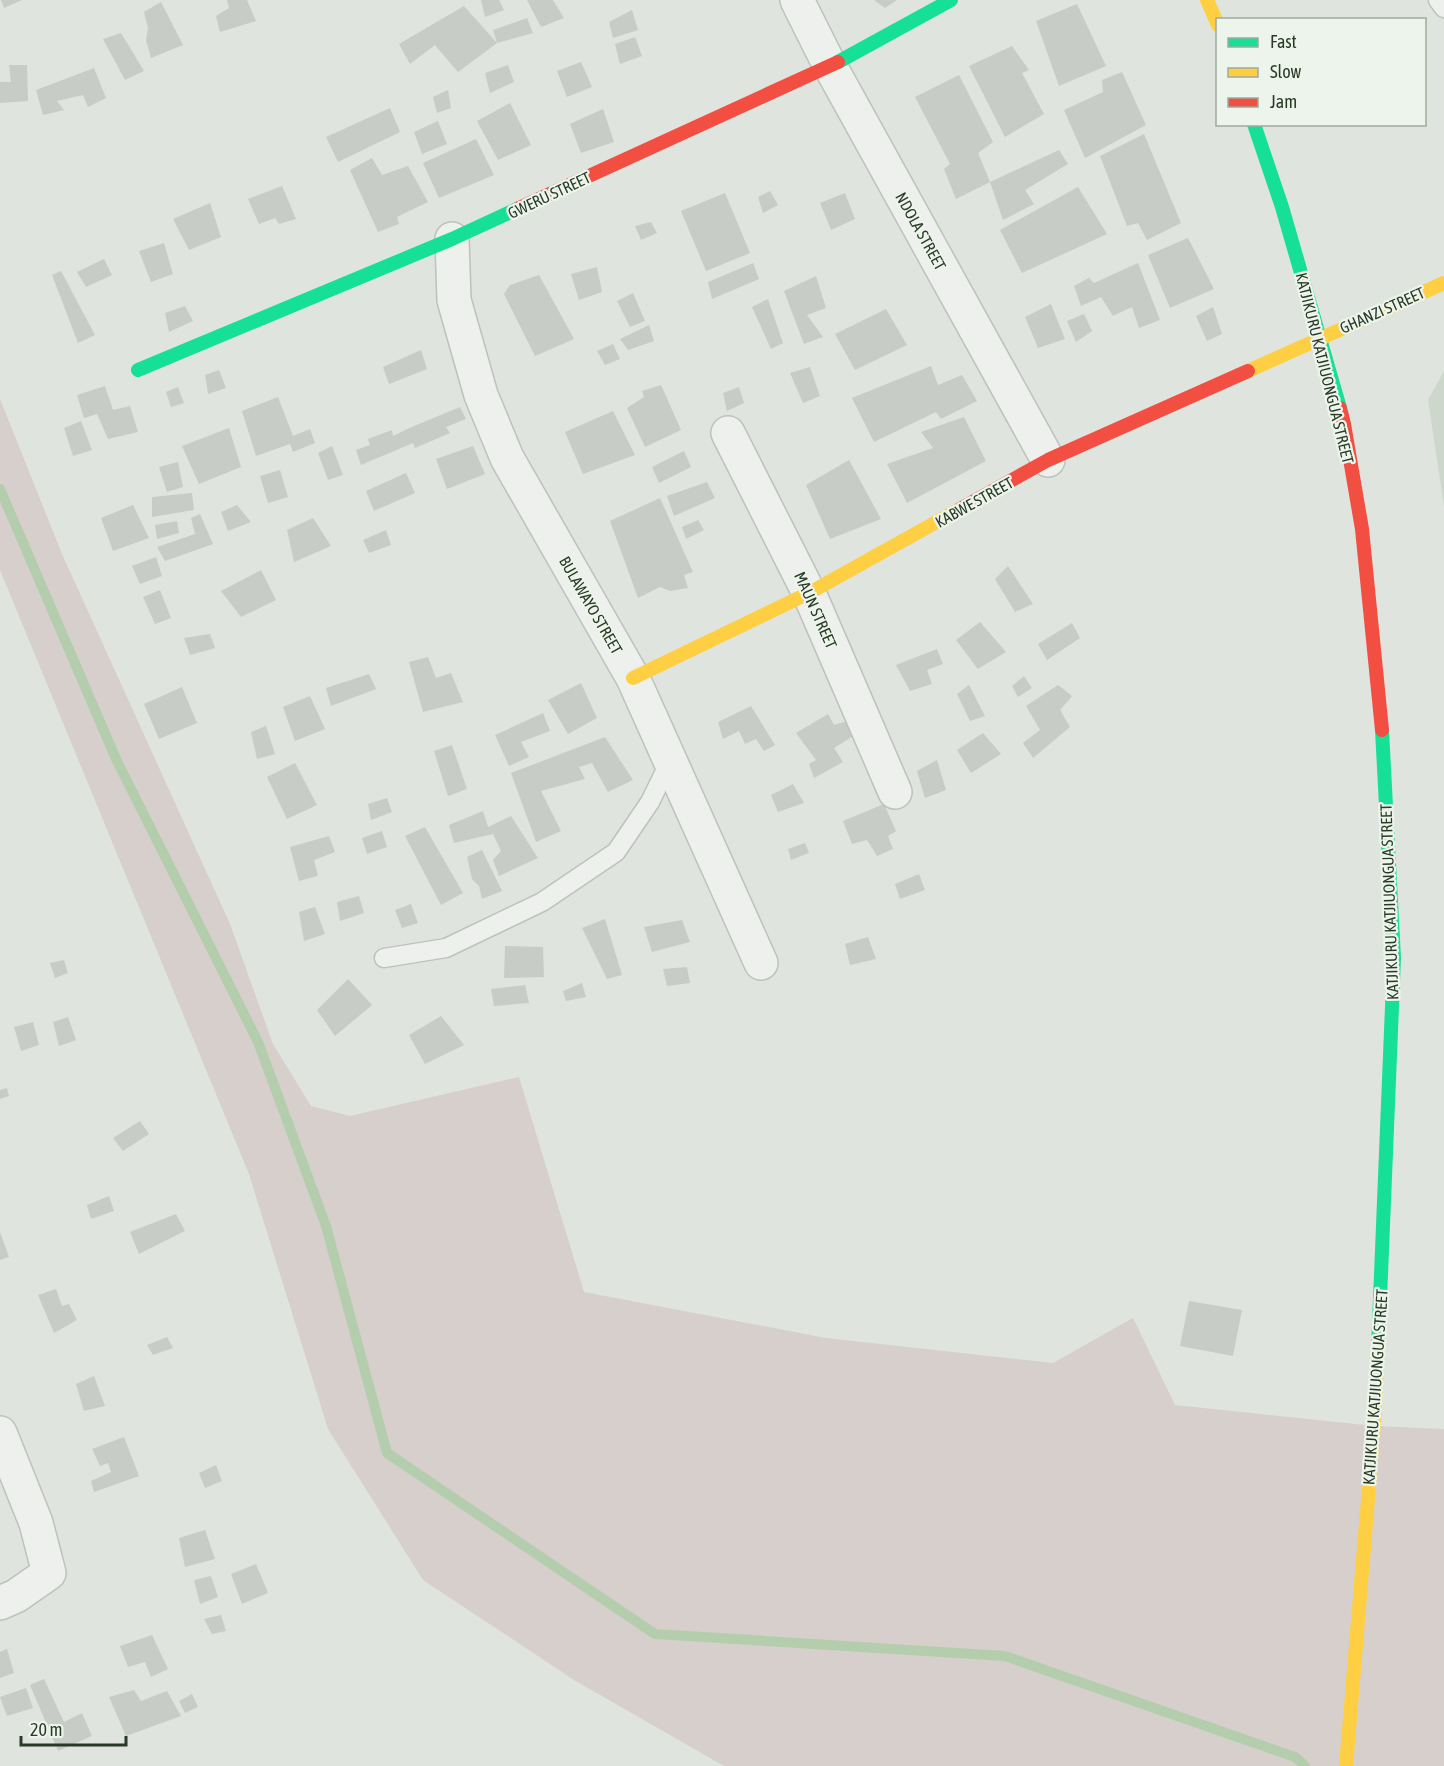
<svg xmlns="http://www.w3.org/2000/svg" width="1444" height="1766" font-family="'Asap Condensed',sans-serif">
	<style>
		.built { fill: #ced7cc }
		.green { fill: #d6cfcc }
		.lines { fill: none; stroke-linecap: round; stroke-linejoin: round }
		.stream { stroke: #b4cead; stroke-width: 10 }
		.building { fill: #c7ccc7 }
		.lane-casing { stroke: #bdc2bc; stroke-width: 21 }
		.street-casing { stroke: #bdc2bc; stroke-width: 36 }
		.lane { stroke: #edf0ed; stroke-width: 18 }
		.street { stroke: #edf0ed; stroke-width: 33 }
		.fast { stroke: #16e098; stroke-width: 14 }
		.slow { stroke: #ffcf43; stroke-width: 14 }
		.jam { stroke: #f24e42; stroke-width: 14 }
		.labels { text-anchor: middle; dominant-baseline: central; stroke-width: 4.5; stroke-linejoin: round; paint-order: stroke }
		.street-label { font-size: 16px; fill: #293b26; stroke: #edf4eb }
	</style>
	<rect width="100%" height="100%" fill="#dfe4de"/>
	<polygon class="built" points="1444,371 1444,506 1428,400"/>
	<polygon class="green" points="0,399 62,554 230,924 273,1044 311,1106 350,1116 519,1077 584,1292 826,1338 1053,1363 1133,1318 1175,1405 1374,1426 1444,1429 1444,1766 724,1766 574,1680 423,1580 328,1429 249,1174 0,570"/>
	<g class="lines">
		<polyline class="stream" points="0,489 116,759 258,1042 326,1226 387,1453 655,1634 1005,1656 1295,1757 1305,1766"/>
	</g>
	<g class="building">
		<polygon points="1,0 22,0 4,8"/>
		<polygon points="227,0 247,0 256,21 220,32 216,16 229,8"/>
		<polygon points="481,0 499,0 504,10 485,17"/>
		<polygon points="527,0 553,0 564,18 541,27"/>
		<polygon points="874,0 897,0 885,8"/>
		<polygon points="161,2 183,45 151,58 146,40 148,28 144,12"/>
		<polygon points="1077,4 1106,66 1059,86 1036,21"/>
		<polygon points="464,6 497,43 458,72 435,45 410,64 399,44"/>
		<polygon points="632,10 638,30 613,38 609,22"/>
		<polygon points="527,18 533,33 497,43 493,30"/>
		<polygon points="121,33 144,71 125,80 103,39"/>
		<polygon points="635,37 642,56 620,64 615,44"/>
		<polygon points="1012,46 1029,70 1022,73 1044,114 1005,137 969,66"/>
		<polygon points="581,62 592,87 567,97 557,71"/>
		<polygon points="9,65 27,65 28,101 0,103 0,82 11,82"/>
		<polygon points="508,65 514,82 490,93 485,73"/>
		<polygon points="94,68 106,98 88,107 83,95 57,101 64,110 43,115 36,90"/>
		<polygon points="1122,72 1146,125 1085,158 1064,110 1103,92 1102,80"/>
		<polygon points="959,75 993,142 978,153 990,182 956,199 944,169 950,164 915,97"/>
		<polygon points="448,90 451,108 437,113 433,97"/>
		<polygon points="510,103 531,145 498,160 477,121"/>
		<polygon points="390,108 400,132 338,162 326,137"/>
		<polygon points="603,109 614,142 581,153 570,124"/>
		<polygon points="438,121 447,144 422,154 414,132"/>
		<polygon points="1144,134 1181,223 1147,240 1138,223 1127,226 1100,156"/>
		<polygon points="476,139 494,175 439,198 423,163"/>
		<polygon points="1059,150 1068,164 1025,190 1034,204 1003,220 990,182"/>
		<polygon points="372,158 382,175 408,166 428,202 397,217 399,224 378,232 350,170"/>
		<polygon points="282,186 296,219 279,224 275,218 259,224 248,199"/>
		<polygon points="1078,187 1107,234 1022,273 1000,230"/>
		<polygon points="770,191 778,205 763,213 758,197"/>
		<polygon points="725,193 750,253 706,271 681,211"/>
		<polygon points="845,193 855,219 831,230 820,203"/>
		<polygon points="210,203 221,237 189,250 173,219"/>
		<polygon points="651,222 657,233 641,240 635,226"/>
		<polygon points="1188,238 1214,289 1170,308 1148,255"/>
		<polygon points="164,243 173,274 151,282 139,251"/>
		<polygon points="104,259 112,275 86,287 77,272"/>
		<polygon points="753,263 759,279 712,299 708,282"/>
		<polygon points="1138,263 1160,320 1139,328 1132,307 1113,316 1101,297 1081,306 1074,286 1089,278 1094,283"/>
		<polygon points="597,267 602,292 579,300 571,274"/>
		<polygon points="61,271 95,335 78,343 52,275"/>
		<polygon points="539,275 574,339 535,356 504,294 510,285"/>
		<polygon points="816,276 826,308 807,315 823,337 804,344 784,291"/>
		<polygon points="633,293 645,321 630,327 617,301"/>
		<polygon points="768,299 783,343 771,349 752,307"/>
		<polygon points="1051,304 1065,339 1038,348 1025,317"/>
		<polygon points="185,306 193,321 169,332 165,313"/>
		<polygon points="1213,307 1222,334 1207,341 1196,316"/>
		<polygon points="886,309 907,345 855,370 835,334"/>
		<polygon points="1084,314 1092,331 1076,342 1067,321"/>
		<polygon points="649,325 654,341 628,350 620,339"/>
		<polygon points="613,344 620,359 605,365 597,351"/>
		<polygon points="421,350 427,369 389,384 383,367"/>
		<polygon points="931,366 938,385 962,375 977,401 941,419 936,412 874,442 852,398"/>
		<polygon points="810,367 820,396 803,403 790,373"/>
		<polygon points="219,370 226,388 208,394 205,375"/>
		<polygon points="661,385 681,430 645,447 627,408 644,397 642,391"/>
		<polygon points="105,386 113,410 130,406 138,432 108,439 97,414 84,418 77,395"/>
		<polygon points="178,387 184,403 171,407 166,392"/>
		<polygon points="739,387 744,403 727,411 723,393"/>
		<polygon points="278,397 293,436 310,429 315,443 293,452 290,444 256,456 242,411"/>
		<polygon points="460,407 466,419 446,427 450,433 415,448 413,443 361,465 356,450 370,445 368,439 392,430 393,436 407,429"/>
		<polygon points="613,411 635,455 583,474 565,432"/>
		<polygon points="964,417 986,461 907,503 887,464 933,448 921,432"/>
		<polygon points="81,421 92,450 73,456 64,428"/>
		<polygon points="229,428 241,467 199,484 182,446"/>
		<polygon points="332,446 343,475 328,480 318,453"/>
		<polygon points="473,446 485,474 447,489 436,459"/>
		<polygon points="684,451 691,467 659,483 652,467"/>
		<polygon points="849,460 881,519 830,539 806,485"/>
		<polygon points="178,462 183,487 167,492 159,467"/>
		<polygon points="280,470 288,497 268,503 260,476"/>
		<polygon points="406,473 415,493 374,511 366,491"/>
		<polygon points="707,482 715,498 674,516 667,496"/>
		<polygon points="192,493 194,510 152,517 152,497"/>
		<polygon points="660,498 693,572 684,575 688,588 670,591 660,587 638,598 610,521"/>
		<polygon points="133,505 149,538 113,551 101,518"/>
		<polygon points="237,505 251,522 228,531 221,512"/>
		<polygon points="200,514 213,544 165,561 157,547 195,534 191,518"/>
		<polygon points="313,518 331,546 294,562 287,530"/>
		<polygon points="698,520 704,530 686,539 682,527"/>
		<polygon points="177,521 179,533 157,539 155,525"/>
		<polygon points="386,530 391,545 369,553 363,540"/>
		<polygon points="156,557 162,576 140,584 132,566"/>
		<polygon points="1008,566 1033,604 1015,612 995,579"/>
		<polygon points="261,570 276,600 241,617 221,591"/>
		<polygon points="160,590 171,618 155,624 143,597"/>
		<polygon points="980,622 1006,652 978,669 956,640"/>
		<polygon points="1072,623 1080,638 1047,660 1038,644"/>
		<polygon points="210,634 215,648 190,655 184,638"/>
		<polygon points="937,649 943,664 927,670 932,684 910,691 896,665"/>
		<polygon points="428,657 436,678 451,673 463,702 423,712 409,662"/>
		<polygon points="369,674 376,689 331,706 326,688"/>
		<polygon points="1024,676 1032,688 1018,697 1012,686"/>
		<polygon points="581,683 597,718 568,734 548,700"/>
		<polygon points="969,685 985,716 970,721 957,694"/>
		<polygon points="1058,685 1072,696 1060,710 1070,727 1033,758 1023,743 1040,730 1026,706"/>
		<polygon points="182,687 197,723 159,739 144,704"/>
		<polygon points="310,696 325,729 295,741 283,707"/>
		<polygon points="751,706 775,745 764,751 756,739 745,744 739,731 723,739 718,722"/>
		<polygon points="543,713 550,731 521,742 529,757 509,766 495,735"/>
		<polygon points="828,714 834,725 847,721 855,735 834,748 843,762 814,778 809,764 816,760 796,733"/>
		<polygon points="266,726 275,754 257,759 251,732"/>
		<polygon points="983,733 1001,754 971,773 957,750"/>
		<polygon points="605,737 633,780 608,792 592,763 579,767 585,779 541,791 561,831 536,842 511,773"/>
		<polygon points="452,745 467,789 448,796 434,751"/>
		<polygon points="937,760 946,790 925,798 917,771"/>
		<polygon points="295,763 317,805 287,819 267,777"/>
		<polygon points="793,784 804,803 778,812 771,795"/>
		<polygon points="387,798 392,812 371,820 368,804"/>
		<polygon points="884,804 896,831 888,836 893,849 877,856 867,840 852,844 843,821"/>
		<polygon points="483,811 488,827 511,816 538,858 499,876 493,860 501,851 493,834 454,843 449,825"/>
		<polygon points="425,827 463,893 441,905 405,836"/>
		<polygon points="382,831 387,847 367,854 362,838"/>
		<polygon points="329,836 335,852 314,860 318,876 299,881 290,847"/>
		<polygon points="805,843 809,853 791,860 788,849"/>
		<polygon points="482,850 502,891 482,899 479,886 472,879 467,857"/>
		<polygon points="919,874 925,890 900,899 895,884"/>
		<polygon points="359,896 364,913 340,921 337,902"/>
		<polygon points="411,904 418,923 402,928 395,910"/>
		<polygon points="315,907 325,934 304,941 299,912"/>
		<polygon points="605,919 622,975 607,979 582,928"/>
		<polygon points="682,920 690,942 652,952 644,927"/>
		<polygon points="868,937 876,959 850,965 845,944"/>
		<polygon points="505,946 543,947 544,977 504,978"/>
		<polygon points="64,960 68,973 55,978 50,963"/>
		<polygon points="687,967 690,983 667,986 663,969"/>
		<polygon points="348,979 372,1005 335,1036 317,1010"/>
		<polygon points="582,983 586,997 566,1001 563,991"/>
		<polygon points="525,985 529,1003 494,1006 491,989"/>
		<polygon points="441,1016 464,1045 425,1064 409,1035"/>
		<polygon points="68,1017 76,1040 59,1046 53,1022"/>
		<polygon points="33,1022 39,1045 21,1051 14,1027"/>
		<polygon points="7,1088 9,1096 0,1099 0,1090"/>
		<polygon points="140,1121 149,1134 123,1151 113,1138"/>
		<polygon points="109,1196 114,1211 91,1219 87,1205"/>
		<polygon points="176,1214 185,1231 139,1254 130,1232"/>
		<polygon points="0,1232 9,1257 0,1260"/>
		<polygon points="56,1289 62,1306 69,1304 77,1320 54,1333 38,1295"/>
		<polygon points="1189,1301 1242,1310 1233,1356 1180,1346"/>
		<polygon points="167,1337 173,1348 153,1355 147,1345"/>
		<polygon points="94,1376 105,1406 84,1411 76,1384"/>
		<polygon points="124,1437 139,1476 94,1492 91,1481 111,1472 108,1463 100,1466 92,1449"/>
		<polygon points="216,1465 222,1481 205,1488 199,1473"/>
		<polygon points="205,1530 215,1559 185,1567 179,1538"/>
		<polygon points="256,1564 268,1593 242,1604 231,1574"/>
		<polygon points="211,1576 218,1597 200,1604 194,1580"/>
		<polygon points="221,1615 226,1631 212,1634 204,1619"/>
		<polygon points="152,1635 168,1669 151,1677 145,1662 128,1667 120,1646"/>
		<polygon points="7,1649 14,1673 0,1678 0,1652"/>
		<polygon points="44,1679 64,1722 82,1713 92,1736 58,1751 30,1685"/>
		<polygon points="26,1688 33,1708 7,1716 0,1697"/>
		<polygon points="134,1690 141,1701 167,1691 181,1716 126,1736 109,1697"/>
		<polygon points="192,1694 198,1707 185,1713 179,1701"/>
	</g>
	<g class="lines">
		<defs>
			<g id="lane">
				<polyline points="1438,0 1444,8"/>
				<polyline points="384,958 446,948 542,902 616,852 650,802 670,761"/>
			</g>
			<g id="street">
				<polyline points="797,0 830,66 1048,460"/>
				<polyline points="452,239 454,300 481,395 507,458 633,678 761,963"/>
				<polyline points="728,433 809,593 895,792"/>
				<polyline points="0,1433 36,1523 49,1573 16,1596 0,1603"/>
			</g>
		</defs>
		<use href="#lane" class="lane-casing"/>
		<use href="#street" class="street-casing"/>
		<use href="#lane" class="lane"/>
		<use href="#street" class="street"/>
		<g class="fast">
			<polyline points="838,62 951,0"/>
			<polyline points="1254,124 1282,207 1340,408"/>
			<polyline points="138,370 452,239 519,208"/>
			<polyline points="1378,1347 1394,958 1382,730"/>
		</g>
		<g class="slow">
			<polyline points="1207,0 1218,25"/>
			<polyline points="1248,371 1444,283"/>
			<polyline points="633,678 809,593 960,509"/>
			<polyline points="1346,1766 1374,1426 1378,1347"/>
		</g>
		<g class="jam">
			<polyline points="519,208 838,62"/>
			<polyline points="1340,408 1344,424 1362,529 1382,730"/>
			<polyline points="960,509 1048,460 1248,371"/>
		</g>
	</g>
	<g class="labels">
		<g class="street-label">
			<text transform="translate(549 195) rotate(-25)">GWERU STREET</text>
			<text transform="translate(921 231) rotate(61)">NDOLA STREET</text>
			<text transform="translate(1382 310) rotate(-24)">GHANZI STREET</text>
			<text transform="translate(1325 368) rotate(76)">KATJIKURU KATJIUONGUA STREET</text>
			<text transform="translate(974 502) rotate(-29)">KABWE STREET</text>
			<text transform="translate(591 605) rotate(60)">BULAWAYO STREET</text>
			<text transform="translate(816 610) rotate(66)">MAUN STREET</text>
			<text transform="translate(1389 902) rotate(-92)">KATJIKURU KATJIUONGUA STREET</text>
			<text transform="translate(1375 1387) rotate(-86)">KATJIKURU KATJIUONGUA STREET</text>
		</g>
	</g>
	<rect x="1216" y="18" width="210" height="108" fill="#edf4eb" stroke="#9faa9c" stroke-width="1.5"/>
	<rect x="1228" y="38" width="30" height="9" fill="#16e098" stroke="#9faa9c" stroke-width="1.5"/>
	<text x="1270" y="48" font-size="18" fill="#293b26">Fast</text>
	<rect x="1228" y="68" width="30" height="9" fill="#ffcf43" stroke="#9faa9c" stroke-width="1.5"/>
	<text x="1270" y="78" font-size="18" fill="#293b26">Slow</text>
	<rect x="1228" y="98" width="30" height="9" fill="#f24e42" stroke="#9faa9c" stroke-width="1.5"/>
	<text x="1270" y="108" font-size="18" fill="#293b26">Jam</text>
	<path d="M21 1736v9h105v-9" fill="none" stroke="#293b26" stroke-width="3"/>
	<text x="30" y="1736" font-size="18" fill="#293b26" stroke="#edf4eb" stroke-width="4.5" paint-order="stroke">20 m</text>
</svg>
